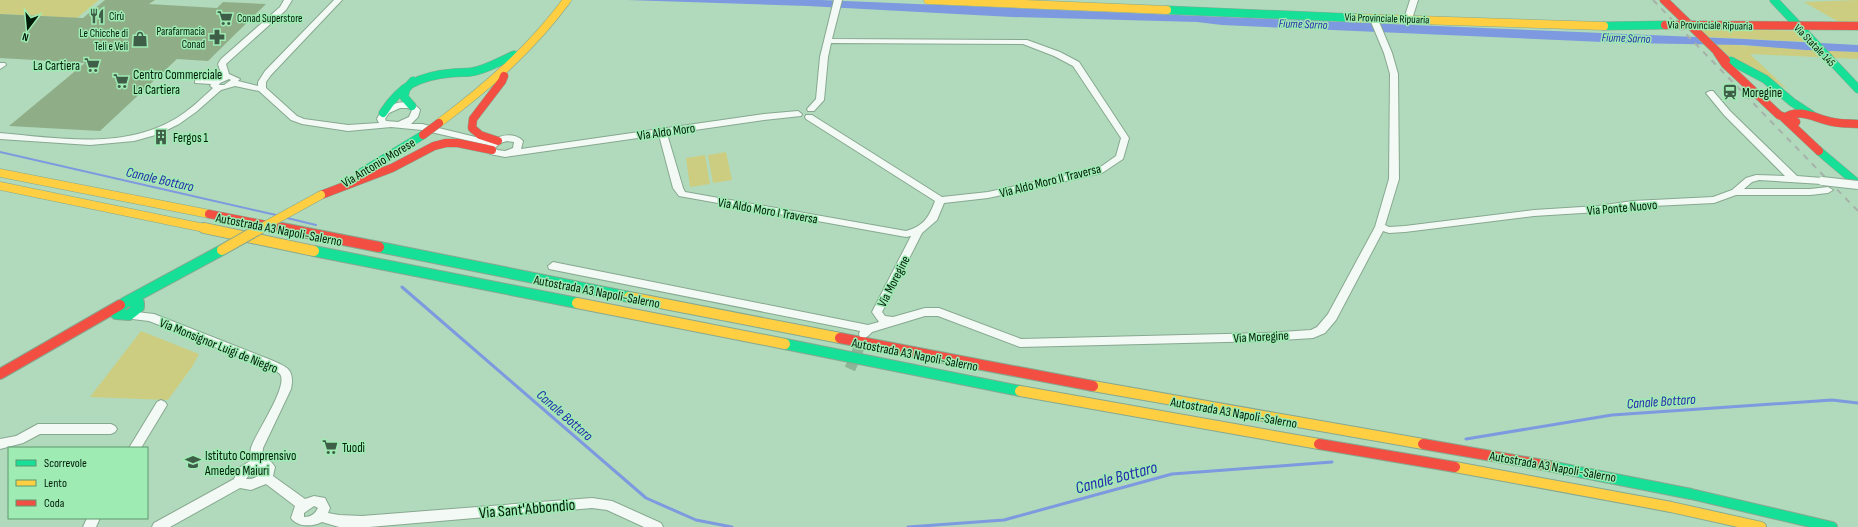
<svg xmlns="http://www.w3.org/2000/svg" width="1858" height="527" viewBox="0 0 1858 527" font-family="'Sofia Sans Condensed',sans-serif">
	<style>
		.green { fill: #cdcd81 }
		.water { fill: #7d99df }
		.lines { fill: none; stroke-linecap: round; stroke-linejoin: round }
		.stream-far1 { stroke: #7d99df; stroke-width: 2 }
		.stream { stroke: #7d99df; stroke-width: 3 }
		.building { fill: #8fae87 }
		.street-tunnel { stroke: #8db497; stroke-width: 11; stroke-dasharray: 11 5.5; stroke-linecap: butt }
		.street-casing { stroke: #87a890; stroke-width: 2 }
		.fast-far1-casing { stroke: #87a890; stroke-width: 9 }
		.fast-casing { stroke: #87a890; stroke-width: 12 }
		.slow-far1-casing { stroke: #87a890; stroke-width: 9 }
		.slow-casing { stroke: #87a890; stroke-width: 12 }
		.jam-far1-casing { stroke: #87a890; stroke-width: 9 }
		.jam-casing { stroke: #87a890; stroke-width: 12 }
		.street { fill: #f3f9f5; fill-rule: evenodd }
		.fast-far1 { stroke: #16e098; stroke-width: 8 }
		.fast { stroke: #16e098; stroke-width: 10 }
		.slow-far1 { stroke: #ffcf43; stroke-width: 8 }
		.slow { stroke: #ffcf43; stroke-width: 10 }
		.jam-far1 { stroke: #f24e42; stroke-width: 8 }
		.jam { stroke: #f24e42; stroke-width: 10 }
		.rail { stroke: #a7b1aa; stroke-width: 2; stroke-dasharray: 6 6; stroke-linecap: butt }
		.street-bridge-casing { stroke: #87a890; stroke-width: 10; stroke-linecap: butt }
		.slow-bridge-far1-casing { stroke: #87a890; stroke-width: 9; stroke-linecap: butt }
		.slow-bridge-casing { stroke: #87a890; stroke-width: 12; stroke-linecap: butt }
		.jam-bridge-casing { stroke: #87a890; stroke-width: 9; stroke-linecap: butt }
		.street-bridge { stroke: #f3f9f5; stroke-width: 8 }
		.slow-bridge-far1 { stroke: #ffcf43; stroke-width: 8 }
		.slow-bridge { stroke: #ffcf43; stroke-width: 10 }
		.jam-bridge { stroke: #f24e42; stroke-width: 8 }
		.labels { text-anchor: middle; stroke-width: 3; stroke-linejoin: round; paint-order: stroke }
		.far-poi-label { font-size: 11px; fill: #001c08; stroke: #9eebb3; text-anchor: start }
		.far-street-label { font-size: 11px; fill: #001c08; stroke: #9eebb3 }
		.far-water-label { font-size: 12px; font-style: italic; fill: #2a29ad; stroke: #9eebb3 }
		.poi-label { font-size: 13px; fill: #001c08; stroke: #9eebb3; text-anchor: start }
		.street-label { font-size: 13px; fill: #001c08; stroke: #9eebb3 }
		.water-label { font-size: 14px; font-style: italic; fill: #2a29ad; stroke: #9eebb3 }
		.near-street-label { font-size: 16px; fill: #001c08; stroke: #9eebb3 }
		.near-water-label { font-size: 17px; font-style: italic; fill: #2a29ad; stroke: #9eebb3 }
	</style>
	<rect width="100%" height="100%" fill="#b0dabb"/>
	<!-- green -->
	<path class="green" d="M 0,0 L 99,0 L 77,18 L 0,14 Z
		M 1858,0 L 1858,25 L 1844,25 L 1804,2 Z
		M 1697,28 L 1795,31 L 1800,32 L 1811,42 L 1707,37 Z
		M 1716,44 L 1858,52 L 1858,59 L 1750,54 L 1788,90 L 1754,68 L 1729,56 Z
		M 726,152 L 732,180 L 713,183 L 708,155 Z
		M 705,155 L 710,184 L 690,187 L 686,158 Z
		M 141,331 L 199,354 L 192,367 L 168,400 L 90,397 Z"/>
	<!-- water -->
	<path class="water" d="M 627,0 L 821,0 L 1744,39 L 1858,45 L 1858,52 L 1805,50 L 1743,45 L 1625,43 L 1222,25 L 1197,22 L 1012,17 L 808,6 Z"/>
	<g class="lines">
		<!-- stream-far1 -->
		<path class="stream-far1" d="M 0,152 L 276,215
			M 287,218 L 316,225"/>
		<!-- stream -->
		<path class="stream" d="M 402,287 L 646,498 L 696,520 L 732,527
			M 1466,439 L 1612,415 L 1832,400 L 1858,403
			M 908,527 L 1004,520 L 1172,474 L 1332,462"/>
	</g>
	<!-- building -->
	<path class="building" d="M 105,0 L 155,0 L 149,4 L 217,8 L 223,2 L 266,4 L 208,61 L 177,59 L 100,131 L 9,126 L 85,63 L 0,58 L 0,14 L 83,18 Z"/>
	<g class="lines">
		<!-- street-tunnel -->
		<path class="street-tunnel" d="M 850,369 L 863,338"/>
		<defs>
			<path id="street" d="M 284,0 L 292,0 L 286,10 L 226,64 L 229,74 L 240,79 L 238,81 L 258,86 L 258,82 L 265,71 L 334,0 L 342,0 L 271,75 L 266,82 L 266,88 L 297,116 L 304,119 L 348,125 L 379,123 L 377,119 C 383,104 409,95 420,110 L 418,117 L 411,124 L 422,124 L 492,141 C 501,134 515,133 523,141 L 521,149 L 764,114 L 798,111 L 802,114 L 801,116 L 764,120 L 667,134 L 683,188 L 685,192 L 906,231 C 924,226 929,217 935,201 L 806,119 L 805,117 L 806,115 L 812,115 L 942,197 L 988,192 L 1099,168 L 1116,156 L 1121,138 L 1073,66 L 1054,56 L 1023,44 L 831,43 L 828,57 L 824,100 L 814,111 L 808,111 L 807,109 L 816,99 L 820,57 L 834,0 L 842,0 L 832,39 L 1027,40 L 1060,52 L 1079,62 L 1129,138 L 1123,159 L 1102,173 L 988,198 L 944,203 L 937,220 L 922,233 L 882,312 L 885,316 L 893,317 L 925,308 L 939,308 L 1021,339 L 1266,333 L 1311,330 L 1317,327 L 1328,314 L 1375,227 L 1389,179 L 1390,74 L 1384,53 L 1369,17 L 1373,15 L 1377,17 L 1392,53 L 1398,74 L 1399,179 L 1385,225 L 1389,227 L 1405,226 L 1534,210 L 1598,206 L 1633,201 L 1713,197 L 1732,190 L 1746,178 L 1756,175 L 1785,176 L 1724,115 L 1706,93 L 1710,91 L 1713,91 L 1730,111 L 1797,176 L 1822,178 L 1827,181 L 1822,184 L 1759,180 L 1752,182 L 1744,189 L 1810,189 L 1828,187 L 1833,190 L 1828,193 L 1810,195 L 1736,195 L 1714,203 L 1633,207 L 1598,212 L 1534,216 L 1405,232 L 1389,233 L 1383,231 L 1336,320 L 1325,333 L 1313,338 L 1266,341 L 1020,347 L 938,316 L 925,316 L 872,332 C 868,336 866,339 860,337 L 859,334 L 860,331 L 549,269 L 548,266 L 553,262 L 868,325 L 879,322 L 872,312 L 911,236 L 906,237 L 679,196 L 673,188 L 659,135 L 505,157 L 490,154 L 487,148 L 488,145 L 422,130 L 391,127 L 348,131 L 302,124 L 291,120 L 259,91 L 235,86 L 221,90 L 196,112 L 179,124 L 159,134 L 134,141 L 90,145 L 0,139 L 0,133 C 58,138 122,150 175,119 C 189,111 201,99 213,88 L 210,86 L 211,84 L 195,83 L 195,79 L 213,79 L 222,76 L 218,64 L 221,59 L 280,7 ZM 229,79 L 231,80 L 224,85 L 219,85 L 220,83 ZM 400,108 L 408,108 L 412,110 L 409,117 L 398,122 L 386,121 L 385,119 L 389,113 ZM 507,141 L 514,142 L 513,148 L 505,151 L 497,150 L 495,148 L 500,143 Z
				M 1410,0 L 1418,0 L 1412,19 L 1408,21 L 1404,19 Z
				M 0,63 L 5,63 L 6,65 L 0,69 Z
				M 128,311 L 154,314 L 271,360 C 287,367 295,369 291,389 L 263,448 L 262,458 C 268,458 272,462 275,467 L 273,476 L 305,499 L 314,496 L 325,498 L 330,508 L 328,513 L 339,515 L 362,516 L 592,498 L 612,501 L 661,523 L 663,527 L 644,527 L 607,510 L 592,508 L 369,527 L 339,527 L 322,522 C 312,527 297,527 291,518 L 295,506 L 266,484 L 251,490 L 240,488 L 170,527 L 152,527 L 154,523 L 234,479 L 239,468 L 250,461 C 250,457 250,452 251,448 C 255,434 289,386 280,374 C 276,370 268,368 263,366 L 149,321 L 124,318 L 123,315 L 124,312 ZM 262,468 L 263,472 C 257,477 255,479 246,479 L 252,471 ZM 314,506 L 318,508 C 315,514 311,517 304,517 L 304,513 Z
				M 161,400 L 165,402 L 167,405 L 141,448 L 129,448 L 157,402 Z
				M 38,424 L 111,424 L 115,426 L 117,429 L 115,432 L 111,434 L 40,434 L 23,443 L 0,449 L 0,439 L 16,436 Z
				M 87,518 L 100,518 L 96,527 L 83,527 Z"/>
			<path id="fast-far1" d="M 1774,0 L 1858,89
				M 1167,10 L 1357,18
				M 1604,26 L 1665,25
				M 1731,61 L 1765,79 L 1792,102 L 1812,115
				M 412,106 L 404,97 L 406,89 L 413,81
				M 383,113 C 401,85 419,76 452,73 C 458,72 464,73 471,72 C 486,70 500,61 514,55
				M 1819,151 L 1858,184
				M 362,172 L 423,135"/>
			<path id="fast" d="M 379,247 L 629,297
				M 314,251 L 577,303
				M 128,301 L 139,303 L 139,307 L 129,315 L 116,314 L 118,308 Z
				M 124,303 L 222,250
				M 785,344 L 1020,391
				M 1549,466 L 1691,494 L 1832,527"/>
			<path id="slow-far1" d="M 928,0 L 1167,10
				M 1357,18 L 1604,26
				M 439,123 C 487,87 531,49 567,0
				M 0,173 L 209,214
				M 0,186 L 209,229"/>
			<path id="slow" d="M 204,228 L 314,251
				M 629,297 L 840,338
				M 577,303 L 785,344
				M 1093,386 L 1423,444
				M 1020,391 L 1319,444
				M 1455,467 L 1671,507 L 1761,527"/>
			<path id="jam-far1" d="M 1664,0 L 1726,60
				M 1694,25 L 1858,26
				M 1717,52 L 1725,64 L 1779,115 L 1796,122
				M 498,141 L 480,135 L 472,128 L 473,119 L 502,81 L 504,76
				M 1819,151 L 1784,118 C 1800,107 1816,119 1833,122 C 1841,124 1850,123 1858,124
				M 321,195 L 392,168 L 434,146 L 446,143 L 458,143 L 492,150
				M 209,214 L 287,229"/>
			<path id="jam" d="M 282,228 L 379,247
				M 840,338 L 1093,386
				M 0,374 L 120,305
				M 1319,444 L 1455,467
				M 1423,444 L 1549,466"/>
		</defs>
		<!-- street casing -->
		<use href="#street" class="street-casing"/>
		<!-- fast-far1 casing -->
		<use href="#fast-far1" class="fast-far1-casing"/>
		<!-- fast casing -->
		<use href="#fast" class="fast-casing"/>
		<!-- slow-far1 casing -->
		<use href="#slow-far1" class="slow-far1-casing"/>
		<!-- slow casing -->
		<use href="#slow" class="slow-casing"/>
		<!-- jam-far1 casing -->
		<use href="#jam-far1" class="jam-far1-casing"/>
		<!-- jam casing -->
		<use href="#jam" class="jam-casing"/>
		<!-- street -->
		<use href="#street" class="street"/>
		<!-- fast-far1 -->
		<use href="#fast-far1" class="fast-far1"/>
		<!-- fast -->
		<use href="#fast" class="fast"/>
		<!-- slow-far1 -->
		<use href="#slow-far1" class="slow-far1"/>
		<!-- slow -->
		<use href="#slow" class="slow"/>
		<!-- jam-far1 -->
		<use href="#jam-far1" class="jam-far1"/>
		<!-- jam -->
		<use href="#jam" class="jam"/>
		<!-- rail -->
		<path class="rail" d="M 1653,0 L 1858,211"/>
		<defs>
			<path id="street-bridge" d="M 1822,181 L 1858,185"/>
			<path id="slow-bridge-far1" d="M 259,229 L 321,195"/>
			<path id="slow-bridge" d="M 222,250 L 261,228"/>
			<path id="jam-bridge" d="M 1665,25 L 1694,25
				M 423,135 L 439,123"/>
		</defs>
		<!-- street-bridge casing -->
		<use href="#street-bridge" class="street-bridge-casing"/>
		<!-- slow-bridge-far1 casing -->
		<use href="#slow-bridge-far1" class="slow-bridge-far1-casing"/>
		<!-- slow-bridge casing -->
		<use href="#slow-bridge" class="slow-bridge-casing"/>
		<!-- jam-bridge casing -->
		<use href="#jam-bridge" class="jam-bridge-casing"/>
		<!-- street-bridge -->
		<use href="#street-bridge" class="street-bridge"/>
		<!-- slow-bridge-far1 -->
		<use href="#slow-bridge-far1" class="slow-bridge-far1"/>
		<!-- slow-bridge -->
		<use href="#slow-bridge" class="slow-bridge"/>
		<!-- jam-bridge -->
		<use href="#jam-bridge" class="jam-bridge"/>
	</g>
	<!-- icons -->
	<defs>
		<symbol id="restaurant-bare" viewBox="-9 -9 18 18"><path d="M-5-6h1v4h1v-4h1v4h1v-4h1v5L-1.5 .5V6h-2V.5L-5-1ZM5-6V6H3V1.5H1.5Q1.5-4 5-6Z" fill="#3e5e47" stroke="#9eebb3" stroke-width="2.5" paint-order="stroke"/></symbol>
		<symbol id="supermarket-bare" viewBox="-9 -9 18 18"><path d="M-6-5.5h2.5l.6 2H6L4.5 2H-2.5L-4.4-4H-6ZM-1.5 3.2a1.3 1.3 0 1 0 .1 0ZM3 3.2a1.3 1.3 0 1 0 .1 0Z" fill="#3e5e47" stroke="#9eebb3" stroke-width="2.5" paint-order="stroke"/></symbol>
		<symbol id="pharmacy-bare" viewBox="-9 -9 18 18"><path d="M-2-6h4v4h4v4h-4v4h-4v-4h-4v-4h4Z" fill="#3e5e47" stroke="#9eebb3" stroke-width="2.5" paint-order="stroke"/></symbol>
		<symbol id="shop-bare" viewBox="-9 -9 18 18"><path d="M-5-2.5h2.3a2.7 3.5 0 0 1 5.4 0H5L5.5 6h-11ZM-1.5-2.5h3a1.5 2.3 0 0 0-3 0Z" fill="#3e5e47" stroke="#9eebb3" stroke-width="2.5" paint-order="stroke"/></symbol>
		<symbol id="station-bare" viewBox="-9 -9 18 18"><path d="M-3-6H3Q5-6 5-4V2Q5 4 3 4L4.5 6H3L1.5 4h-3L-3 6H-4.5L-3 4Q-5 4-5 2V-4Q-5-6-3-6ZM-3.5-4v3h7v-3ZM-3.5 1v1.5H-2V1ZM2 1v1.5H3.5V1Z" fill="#3e5e47" stroke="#9eebb3" stroke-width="2.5" paint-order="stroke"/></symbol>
		<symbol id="building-bare" viewBox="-9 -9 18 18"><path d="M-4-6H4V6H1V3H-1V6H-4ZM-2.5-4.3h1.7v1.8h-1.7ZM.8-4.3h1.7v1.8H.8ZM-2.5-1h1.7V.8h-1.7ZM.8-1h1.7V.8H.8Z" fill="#3e5e47" stroke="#9eebb3" stroke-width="2.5" paint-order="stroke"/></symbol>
		<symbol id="school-bare" viewBox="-9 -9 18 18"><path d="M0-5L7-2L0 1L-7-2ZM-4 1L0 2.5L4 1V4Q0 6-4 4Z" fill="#3e5e47" stroke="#9eebb3" stroke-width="2.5" paint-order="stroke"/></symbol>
	</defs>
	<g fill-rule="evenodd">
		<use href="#restaurant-bare" x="86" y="5" width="22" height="22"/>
		<use href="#supermarket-bare" x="214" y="7" width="22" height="22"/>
		<use href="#pharmacy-bare" x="206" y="26" width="22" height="22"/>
		<use href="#shop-bare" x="129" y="28" width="22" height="22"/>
		<use href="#supermarket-bare" x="81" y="54" width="22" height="22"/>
		<use href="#supermarket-bare" x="110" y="70" width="22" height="22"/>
		<use href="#station-bare" x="1719" y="81" width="22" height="22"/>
		<use href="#building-bare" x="150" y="126" width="22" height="22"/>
		<use href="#supermarket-bare" x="319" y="436" width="22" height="22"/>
		<use href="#school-bare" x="182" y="451" width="22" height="22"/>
	</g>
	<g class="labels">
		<!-- far-poi labels -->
		<g class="far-poi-label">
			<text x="109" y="20">Cirù</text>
			<text x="237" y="22">Conad Superstore</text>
			<text x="205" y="35" text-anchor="end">Parafarmacia<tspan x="205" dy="13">Conad</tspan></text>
			<text x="128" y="37" text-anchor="end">Le Chicche di<tspan x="128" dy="13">Teli e Veli</tspan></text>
		</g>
		<!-- far-street labels -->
		<g class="far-street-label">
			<text transform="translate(1387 18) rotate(2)" y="4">Via Provinciale Ripuaria</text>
			<text transform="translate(1710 25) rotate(1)" y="4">Via Provinciale Ripuaria</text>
			<text transform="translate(1815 45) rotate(46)" y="4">Via Statale 145</text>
		</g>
		<!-- far-water labels -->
		<g class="far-water-label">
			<text transform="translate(1303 24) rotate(2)" y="4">Fiume Sarno</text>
			<text transform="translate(1626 38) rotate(2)" y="4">Fiume Sarno</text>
		</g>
		<!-- poi labels -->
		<g class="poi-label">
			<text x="80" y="70" text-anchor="end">La Cartiera</text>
			<text x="133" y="79">Centro Commerciale<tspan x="133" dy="15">La Cartiera</tspan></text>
			<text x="1742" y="97">Moregine</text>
			<text x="173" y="142">Fergos 1</text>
			<text x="342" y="452">Tuodì</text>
			<text x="205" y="460">Istituto Comprensivo<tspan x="205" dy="15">Amedeo Maiuri</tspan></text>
		</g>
		<!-- street labels -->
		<g class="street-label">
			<text transform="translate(666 131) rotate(-8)" y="5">Via Aldo Moro</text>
			<text transform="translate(378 162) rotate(-31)" y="5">Via Antonio Morese</text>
			<text transform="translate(1050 180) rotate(-14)" y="5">Via Aldo Moro II Traversa</text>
			<text transform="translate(1622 207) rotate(-5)" y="5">Via Ponte Nuovo</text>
			<text transform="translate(768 210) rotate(10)" y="5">Via Aldo Moro I Traversa</text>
			<text transform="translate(279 229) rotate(11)" y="5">Autostrada A3 Napoli-Salerno</text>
			<text transform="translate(893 281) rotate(-63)" y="5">Via Moregine</text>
			<text transform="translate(597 291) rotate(11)" y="5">Autostrada A3 Napoli-Salerno</text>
			<text transform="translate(1261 336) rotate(-3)" y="5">Via Moregine</text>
			<text transform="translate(219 345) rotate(22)" y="5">Via Monsignor Luigi de Niegro</text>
			<text transform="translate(915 354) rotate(11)" y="5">Autostrada A3 Napoli-Salerno</text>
			<text transform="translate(1234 412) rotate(10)" y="5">Autostrada A3 Napoli-Salerno</text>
			<text transform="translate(1553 466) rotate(10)" y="5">Autostrada A3 Napoli-Salerno</text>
		</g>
		<!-- water labels -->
		<g class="water-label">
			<text transform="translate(160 179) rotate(13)" y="5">Canale Bottaro</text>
			<text transform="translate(1661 401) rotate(-4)" y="5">Canale Bottaro</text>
			<text transform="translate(565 415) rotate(41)" y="5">Canale Bottaro</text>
		</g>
		<!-- near-street labels -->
		<g class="near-street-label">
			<text transform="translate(527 508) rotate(-5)" y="6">Via Sant'Abbondio</text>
		</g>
		<!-- near-water labels -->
		<g class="near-water-label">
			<text transform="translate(1116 477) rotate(-15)" y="6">Canale Bottaro</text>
		</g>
	</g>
	<!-- legend -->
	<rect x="8" y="447" width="140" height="72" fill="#9eebb3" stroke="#5f986f"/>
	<rect x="16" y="460" width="20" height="6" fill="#16e098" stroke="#5f986f"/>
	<text x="44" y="467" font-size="12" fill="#001c08">Scorrevole</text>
	<rect x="16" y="480" width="20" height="6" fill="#ffcf43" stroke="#5f986f"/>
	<text x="44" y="487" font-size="12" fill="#001c08">Lento</text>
	<rect x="16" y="500" width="20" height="6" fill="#f24e42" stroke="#5f986f"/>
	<text x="44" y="507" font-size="12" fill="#001c08">Coda</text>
	<!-- north arrow -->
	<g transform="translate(28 28) rotate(196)" stroke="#9eebb3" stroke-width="3" paint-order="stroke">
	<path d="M0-3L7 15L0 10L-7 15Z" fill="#001c08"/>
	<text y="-6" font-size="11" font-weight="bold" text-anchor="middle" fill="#001c08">N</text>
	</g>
</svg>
